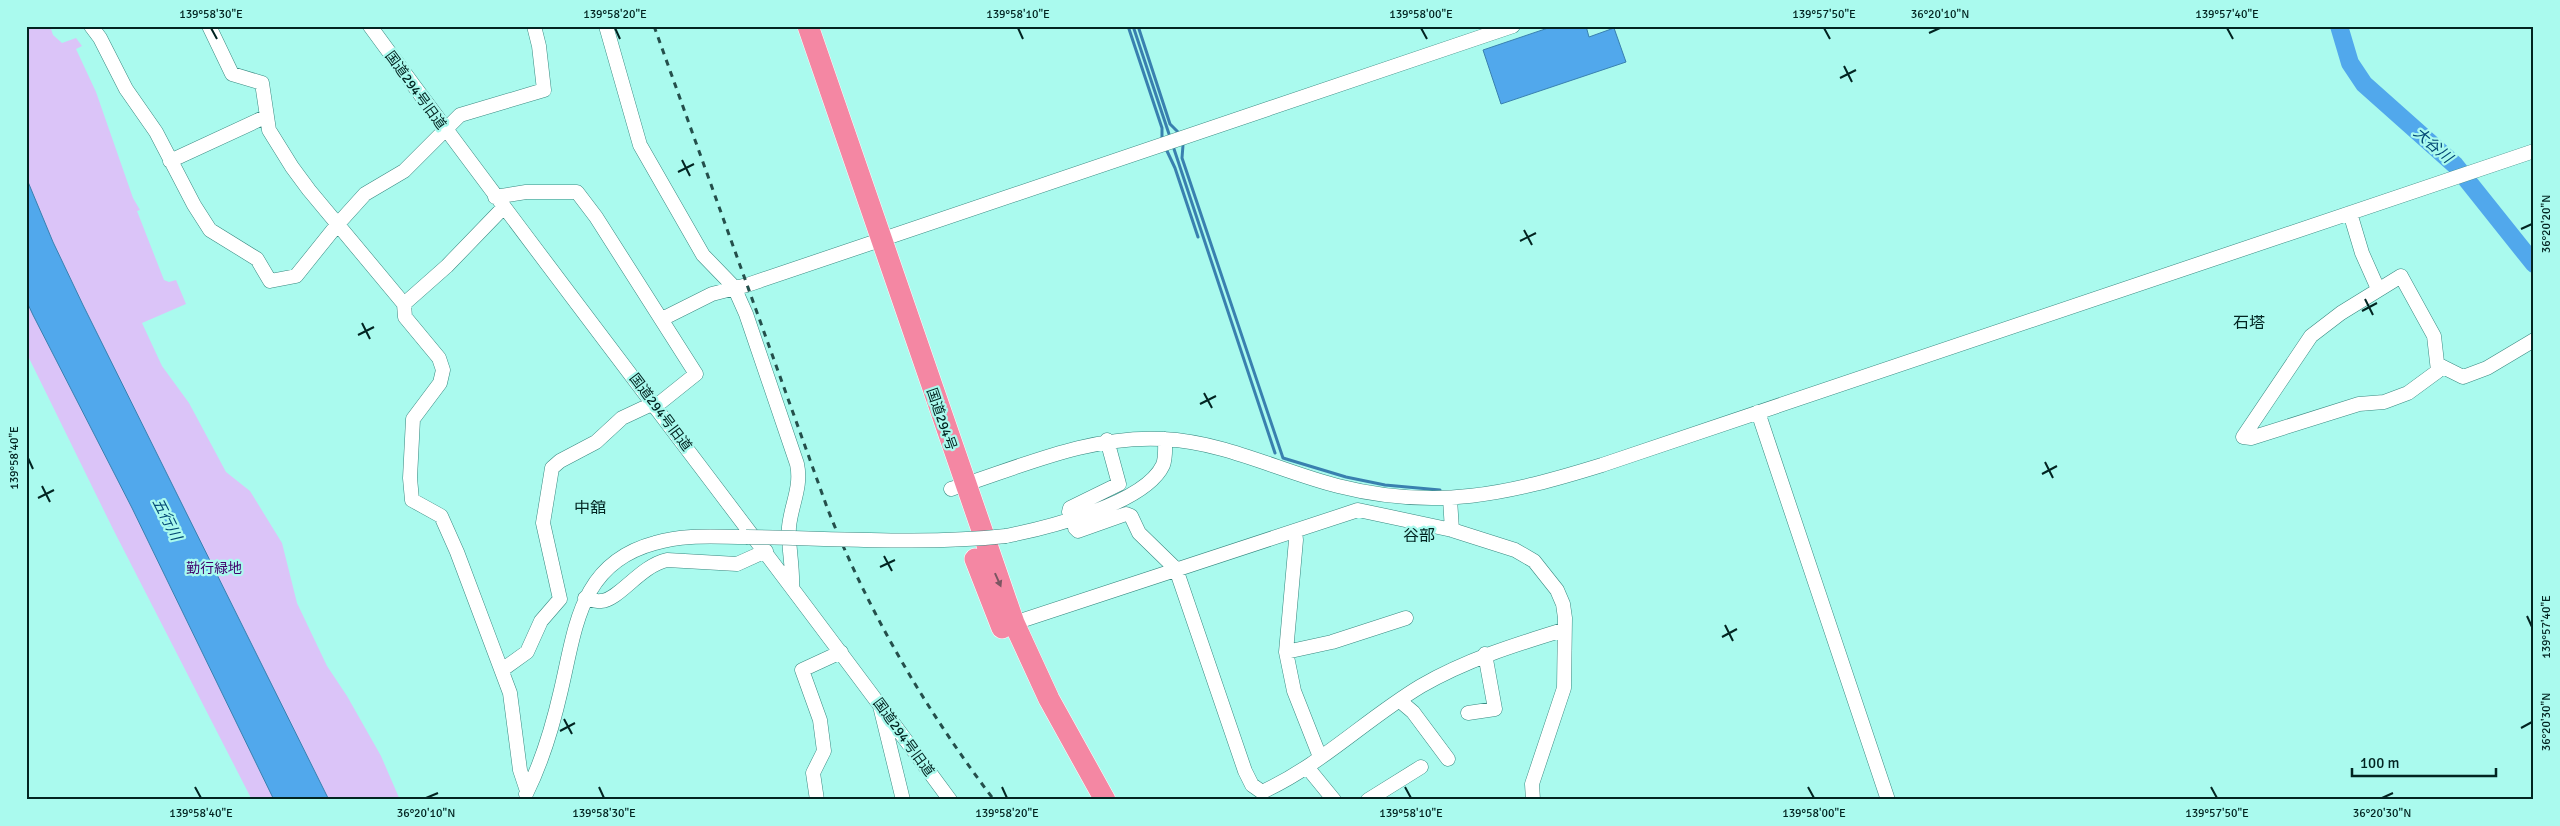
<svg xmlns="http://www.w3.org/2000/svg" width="2560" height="826" viewBox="0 0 2560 826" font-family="Signika,'Noto Sans JP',sans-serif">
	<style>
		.green { fill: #dbc4f8 }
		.water { fill: #51a8ec; stroke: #3980af }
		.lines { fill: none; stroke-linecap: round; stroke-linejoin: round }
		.stream { stroke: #3980af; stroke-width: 3 }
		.river { stroke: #51a8ec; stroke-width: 18 }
		.minor-casing { stroke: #388980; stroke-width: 15 }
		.highway-casing { stroke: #fff; stroke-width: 22 }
		.minor { stroke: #fff; stroke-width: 14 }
		.highway { stroke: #f487a3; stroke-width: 21 }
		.rail { stroke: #244f4b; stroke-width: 3; stroke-dasharray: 6 6; stroke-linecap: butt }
		.minor-bridge-casing { stroke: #388980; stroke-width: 15; stroke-linecap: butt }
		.minor-bridge { stroke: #fff; stroke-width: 14 }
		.oneway { fill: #7b5662 }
		.ticks { fill: none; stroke: #022421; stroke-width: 2 }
		.labels { text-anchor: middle; stroke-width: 4.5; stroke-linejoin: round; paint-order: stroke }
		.street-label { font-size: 14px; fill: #022421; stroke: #aafaee }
		.park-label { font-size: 14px; fill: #41006c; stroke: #aafaee }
		.water-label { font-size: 15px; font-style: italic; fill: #034874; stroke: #aafaee }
		.quarter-label { font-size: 16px; fill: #022421; stroke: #aafaee }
		.neatline { fill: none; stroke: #022421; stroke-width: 2 }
		.ticks-label { font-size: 12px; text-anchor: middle; fill: #022421 }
	</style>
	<rect width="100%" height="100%" fill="#aafaee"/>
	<!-- green -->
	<path class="green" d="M 26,26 L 50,26 L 53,35 L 62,43 L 76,38 L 82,46 L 76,49 L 96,92 L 133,198 L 140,210 L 137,211 L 164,280 L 169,282 L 176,280 L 186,304 L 142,323 L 162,366 L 189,403 L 226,472 L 250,491 L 282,543 L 297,603 L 327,666 L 347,696 L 381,756 L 400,800 L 252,800 L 113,529 L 26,352 Z"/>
	<!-- water -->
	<path class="water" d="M 1554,26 L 1586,26 L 1589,37 L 1614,28 L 1626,62 L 1501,104 L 1483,50 Z
		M 26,177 L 53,242 L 83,305 L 329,800 L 274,800 L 132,508 L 33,315 L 26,300 Z"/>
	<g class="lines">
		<!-- stream -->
		<path class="stream" d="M 1128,26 L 1162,128 L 1162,138
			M 1133,26 L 1170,137
			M 1138,26 L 1170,124 L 1179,133
			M 1183,145 L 1182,158 L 1283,458 L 1346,477 L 1385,485 L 1440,490
			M 1173,146 L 1275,453
			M 1167,151 L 1175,168 L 1198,237"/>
		<!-- river -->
		<path class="river" d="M 2339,26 L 2350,63 L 2364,84 L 2455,165 L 2534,264"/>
		<defs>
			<path id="minor" d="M 91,26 L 100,38 L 126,89 L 156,132 L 194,205 L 210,230 L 257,259 L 270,281 L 296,276 L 337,225 L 365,194 L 404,171 L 460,115 L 544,90 L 539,46 L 534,26
				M 209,26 L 232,74 L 262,83 L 269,130 L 292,167 L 309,190 L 404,304 L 405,317 L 439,358 L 443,370 L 440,383 L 413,419 L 410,478 L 412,500 L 441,516 L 457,552 L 510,693 L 520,770 L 527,791
				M 370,26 C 560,286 759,540 950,800
				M 606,26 L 640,145 L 703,255 L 734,287 L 746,314 L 797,464 C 802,487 791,505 789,527 C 788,546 793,566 792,586
				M 170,161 L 265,117
				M 495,197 L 526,192 L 577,192 L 596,217 L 696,374 L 656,406
				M 2350,213 L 2362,253 L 2378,289
				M 2401,276 L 2434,336 L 2438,371 L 2408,393 L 2384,402 L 2359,404 L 2251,438 L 2243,437 L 2311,336 L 2341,313 Z
				M 404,304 L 447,266 L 503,208
				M 662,319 L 712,294 L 747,285 L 1513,26
				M 2439,365 L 2463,377 L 2487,368 L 2534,340
				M 1758,412 L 1888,800
				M 951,489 C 1021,467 1088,435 1163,439 C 1225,442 1279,471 1338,486 C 1436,511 1508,494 1602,465 L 2534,151
				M 1450,499 L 1452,530
				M 1069,512 L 1070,508 L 1119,484 L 1107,440
				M 1075,528 L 1078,531 L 1126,514 L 1131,516 L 1139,533 L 1176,569 L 1245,771 L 1252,785 L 1262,792 C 1321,765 1366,719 1421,686 C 1466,660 1514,645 1563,630
				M 1295,531 L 1296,540 L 1286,652 L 1294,691 L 1320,757
				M 1006,536 C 1046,528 1145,504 1163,465 C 1166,457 1165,447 1165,439
				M 585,598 C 590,599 595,602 601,601 C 619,600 640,566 667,560 L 737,564 L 766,551
				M 1014,623 L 1358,510 L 1452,530 L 1515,550 L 1534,561 L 1557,590 L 1563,604 L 1565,618 L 1564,688 L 1532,784 L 1533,800
				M 1286,652 L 1332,642 L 1406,618
				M 502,670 L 527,652 L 541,621 L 560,599 L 543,523 L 552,468 L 560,461 L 596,442 L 622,418 L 654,403
				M 1400,701 L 1413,712 L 1448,759
				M 881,710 L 903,800
				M 1468,713 L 1495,709 L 1485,654
				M 1307,767 L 1334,800
				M 526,794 C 542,762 553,725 561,690 C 576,626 580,563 655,543 C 685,534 716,537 746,537
				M 817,800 L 813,773 L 824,751 L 820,720 L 802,670 L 841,652
				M 1368,800 L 1421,767"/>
			<path id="highway" d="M 808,26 L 1014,623 L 1049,699 L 1105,800
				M 975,559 L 1002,628"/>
		</defs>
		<!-- minor casing -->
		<use href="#minor" class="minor-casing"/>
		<!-- highway casing -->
		<use href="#highway" class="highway-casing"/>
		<!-- minor -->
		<use href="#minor" class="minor"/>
		<!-- highway -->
		<use href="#highway" class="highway"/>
		<!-- rail -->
		<path class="rail" d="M 654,26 L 828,510 C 870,615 926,710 994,800"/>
		<defs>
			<path id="minor-bridge" d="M 746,537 C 832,538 921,545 1006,536"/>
		</defs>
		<!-- minor-bridge casing -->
		<use href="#minor-bridge" class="minor-bridge-casing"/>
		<!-- minor-bridge -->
		<use href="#minor-bridge" class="minor-bridge"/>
	</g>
	<!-- one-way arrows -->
	<defs><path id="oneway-solid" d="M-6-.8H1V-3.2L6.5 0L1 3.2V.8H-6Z" transform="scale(1.25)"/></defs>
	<use class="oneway" href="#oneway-solid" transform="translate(998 580) rotate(66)"/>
	<!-- ticks -->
	<path class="ticks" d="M 211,28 L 217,39M 615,28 L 620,39M 1018,28 L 1023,39M 1421,28 L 1427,39M 1824,28 L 1830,39M 2227,28 L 2233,39M 1929,33 L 1940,28M 1844,66 L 1852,82M 1840,78 L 1856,70M 682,160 L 690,176M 678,172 L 694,164M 2521,229 L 2532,224M 1524,230 L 1532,245M 1520,241 L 1536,233M 2365,299 L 2373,315M 2362,311 L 2377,303M 362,323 L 370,339M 358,335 L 374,327M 1204,393 L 1212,408M 1200,404 L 1216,396M 28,458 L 33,469M 2045,462 L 2053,478M 2042,474 L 2057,466M 42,486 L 50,502M 38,498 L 54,490M 884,556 L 892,571M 880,567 L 895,560M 2527,616 L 2532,627M 1725,625 L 1733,641M 1722,637 L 1737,629M 564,719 L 572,734M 2521,728 L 2532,722M 560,731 L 575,723M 195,787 L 201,798M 599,787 L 604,798M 1002,787 L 1007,798M 1405,787 L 1411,798M 1808,787 L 1814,798M 2211,787 L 2217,798M 426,798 L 438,793M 2382,798 L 2393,793"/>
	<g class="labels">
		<!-- street labels -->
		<g class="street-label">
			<text transform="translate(416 90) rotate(54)" y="5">国道294号旧道</text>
			<text transform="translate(661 412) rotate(53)" y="5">国道294号旧道</text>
			<text transform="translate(942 419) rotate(71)" y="5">国道294号</text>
			<text transform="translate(904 737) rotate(54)" y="5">国道294号旧道</text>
		</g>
		<!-- park labels -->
		<g class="park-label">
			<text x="214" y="573">勤行緑地</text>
		</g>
		<!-- water labels -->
		<g class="water-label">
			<text transform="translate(2433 145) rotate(41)" y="5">大谷川</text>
			<text transform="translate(167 519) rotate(63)" y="5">五行川</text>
		</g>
		<!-- quarter labels -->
		<g class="quarter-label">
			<text x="2249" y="328">石塔</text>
			<text x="590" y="513">中舘</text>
			<text x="1419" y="541">谷部</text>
		</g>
	</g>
	<!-- border -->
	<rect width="2560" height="826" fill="none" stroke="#aafaee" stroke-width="55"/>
	<!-- scale -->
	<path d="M2352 768v8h144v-8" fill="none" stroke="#022421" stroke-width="2.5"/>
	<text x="2360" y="768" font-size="15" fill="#022421" stroke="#aafaee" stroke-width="4" paint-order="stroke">100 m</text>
	<rect x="28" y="28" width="2504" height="770" class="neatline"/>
	<g class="ticks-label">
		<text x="211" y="18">139°58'30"E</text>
		<text x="615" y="18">139°58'20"E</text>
		<text x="1018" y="18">139°58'10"E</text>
		<text x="1421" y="18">139°58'00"E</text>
		<text x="1824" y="18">139°57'50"E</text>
		<text x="1940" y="18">36°20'10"N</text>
		<text x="2227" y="18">139°57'40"E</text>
		<text transform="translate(2546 224) rotate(-90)" y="4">36°20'20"N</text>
		<text transform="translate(14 458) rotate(-90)" y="4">139°58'40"E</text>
		<text transform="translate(2546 627) rotate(-90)" y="4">139°57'40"E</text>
		<text transform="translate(2546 722) rotate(-90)" y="4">36°20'30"N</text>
		<text x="201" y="817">139°58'40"E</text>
		<text x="426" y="817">36°20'10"N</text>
		<text x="604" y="817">139°58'30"E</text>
		<text x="1007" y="817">139°58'20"E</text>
		<text x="1411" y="817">139°58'10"E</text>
		<text x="1814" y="817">139°58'00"E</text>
		<text x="2217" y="817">139°57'50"E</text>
		<text x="2382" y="817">36°20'30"N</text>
	</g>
</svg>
